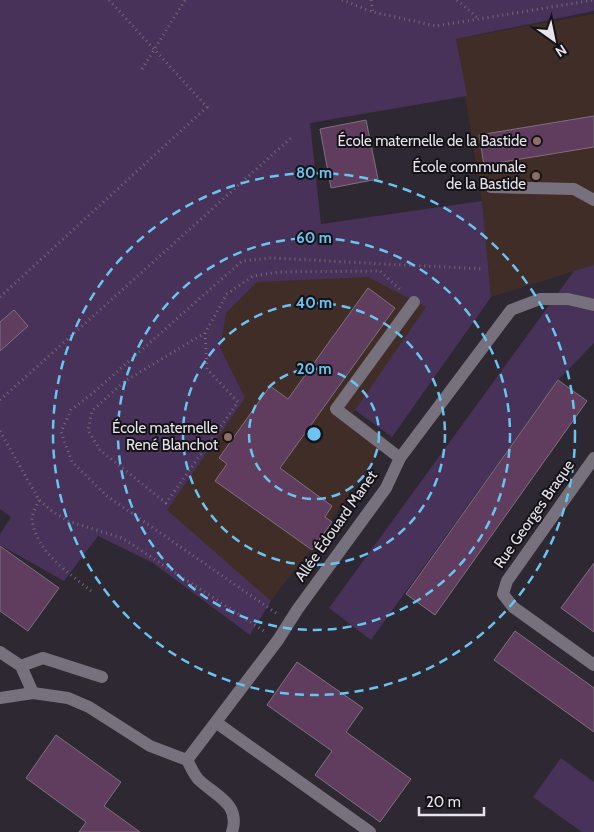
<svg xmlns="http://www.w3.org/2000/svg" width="594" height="832" viewBox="0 0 594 832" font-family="Cabin,sans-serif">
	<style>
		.education { fill: #402d28 }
		.green { fill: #483259 }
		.building { fill: #603c5e; stroke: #7d727c }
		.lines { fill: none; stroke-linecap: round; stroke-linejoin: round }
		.path { stroke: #716c75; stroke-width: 3; stroke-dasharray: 1 4; stroke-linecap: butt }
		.service { stroke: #77707d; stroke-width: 12 }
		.minor { stroke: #77707d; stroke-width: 12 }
		.ring { fill: none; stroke: #69c4f1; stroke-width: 2.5; stroke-dasharray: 9 6 }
		.education-dot { fill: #8d6e63; stroke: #141217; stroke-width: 2 }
		.labels { text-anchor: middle; stroke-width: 4; stroke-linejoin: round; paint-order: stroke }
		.poi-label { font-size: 15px; fill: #e6e3ea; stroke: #141217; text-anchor: end }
		.street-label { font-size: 15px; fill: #e6e3ea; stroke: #141217 }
		.centre { fill: #69c4f1; stroke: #141217; stroke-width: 2.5 }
		.ring-label { font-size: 15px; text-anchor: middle; font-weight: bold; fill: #69c4f1; stroke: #141217; stroke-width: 4; stroke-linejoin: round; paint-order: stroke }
	</style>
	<rect width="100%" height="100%" fill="#2e2833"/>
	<!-- education -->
	<path class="education" d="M 594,14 L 594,265 L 491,297 L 482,201 L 456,39 Z
		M 243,267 L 450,275 L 353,413 L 388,440 L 304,558 L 269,603 L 98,477 Z"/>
	<!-- green -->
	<path class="green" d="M 0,0 L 594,0 L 594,11 L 456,39 L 467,96 L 310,123 L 321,224 L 482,201 L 491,297 L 392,437 L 355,410 L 426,307 L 368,277 L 257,282 L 226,313 L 220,348 L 245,398 L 167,510 L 271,601 L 250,635 L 153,563 L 98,536 L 64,581 L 0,545 L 0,534 L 11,517 L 0,509 Z
		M 594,265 L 594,343 L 558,380 L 371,640 L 329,608 L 574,271 Z
		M 561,758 L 594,782 L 594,832 L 582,832 L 533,797 Z"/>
	<!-- building -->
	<path class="building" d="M 594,116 L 594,147 L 484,165 L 479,135 Z
		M 366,120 L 378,179 L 331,188 L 320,129 Z
		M 368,288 L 395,308 L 280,468 L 332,506 L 325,517 L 332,522 L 312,550 L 215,481 L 227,464 L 219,458 L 270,386 L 288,399 Z
		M 14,310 L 28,326 L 0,351 L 0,322 Z
		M 558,380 L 587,401 L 435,615 L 406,594 Z
		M 0,546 L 59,588 L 28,631 L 0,611 Z
		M 594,563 L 594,632 L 561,608 Z
		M 515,631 L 594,688 L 594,732 L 494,660 Z
		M 297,662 L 363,708 L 346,732 L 411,779 L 380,822 L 315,775 L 332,751 L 267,705 Z
		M 56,735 L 121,782 L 104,806 L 140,832 L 79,832 L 86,822 L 26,778 Z"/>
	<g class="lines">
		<!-- path -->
		<path class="path" d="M 342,0 L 373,12 L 436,26 L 594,0
			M 371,0 L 373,12
			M 457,0 L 479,19
			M 142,69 L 185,0
			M 0,297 L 207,107 L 109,0
			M 205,333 L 207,369 L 238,402 L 166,503 L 100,450 L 88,430 L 92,411 L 125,381 L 205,333 L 227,294 L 253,276 L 279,272 L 380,271 L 402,291
			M 0,400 L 292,137
			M 0,431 L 39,500 L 52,511 L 68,521 L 122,538 L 264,631
			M 39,500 C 37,506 32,513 32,519 C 36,552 68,572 91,591
			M 276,613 L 107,496 L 72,462 L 61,432 L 71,410 L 93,393 L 242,261 L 270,258 L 482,269"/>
		<!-- service -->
		<path class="service" d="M 491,187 L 574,189 L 594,200
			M 400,458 L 336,409 L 414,302
			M 0,652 L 21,666 L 33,693
			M 21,666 L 43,658 L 102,677
			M 217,723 L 370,832"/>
		<!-- minor -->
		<path class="minor" d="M 594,458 L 507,581 L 503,594 L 513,607 L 594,665
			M 0,698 L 33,693 L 68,698 L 89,707 L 150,746 L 187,760 L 278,640 L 297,610 L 386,488 L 400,458 L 511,310 L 540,299 L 568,299 L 594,305
			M 187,760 C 191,767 194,775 199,780 C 216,796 241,804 232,832"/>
	</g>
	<!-- distance rings -->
	<g class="ring">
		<circle cx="314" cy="434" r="65"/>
		<circle cx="314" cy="434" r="131"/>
		<circle cx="314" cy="434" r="196"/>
		<circle cx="314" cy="434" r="261"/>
	</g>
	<!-- markers -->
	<g class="education-dot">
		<circle cx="537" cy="141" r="5"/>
		<circle cx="536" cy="176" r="5"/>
		<circle cx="228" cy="437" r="5"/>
	</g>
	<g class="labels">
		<!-- poi labels -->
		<g class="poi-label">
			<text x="527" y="146">École maternelle de la Bastide</text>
			<text x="526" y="172">École communale<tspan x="526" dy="17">de la Bastide</tspan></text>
			<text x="218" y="433">École maternelle<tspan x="218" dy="17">René Blanchot</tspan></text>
		</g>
		<!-- street labels -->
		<g class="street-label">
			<text transform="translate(534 514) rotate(-55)" y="5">Rue Georges Braque</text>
			<text transform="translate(336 526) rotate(-55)" y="5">Allée Édouard Manet</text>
		</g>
	</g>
	<circle cx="314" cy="434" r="8" class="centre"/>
	<g class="ring-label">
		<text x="314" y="178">80 m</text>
		<text x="314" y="243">60 m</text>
		<text x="314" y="308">40 m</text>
		<text x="314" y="374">20 m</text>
	</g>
	<!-- north arrow -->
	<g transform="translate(554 40) rotate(147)" stroke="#141217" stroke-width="4" paint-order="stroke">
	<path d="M0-4L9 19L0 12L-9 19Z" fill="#e6e3ea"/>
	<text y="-8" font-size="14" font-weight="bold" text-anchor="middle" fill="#e6e3ea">N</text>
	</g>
	<!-- scale -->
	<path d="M419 807v8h65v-8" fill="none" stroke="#e6e3ea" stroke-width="2.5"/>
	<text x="426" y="807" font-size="15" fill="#e6e3ea" stroke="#141217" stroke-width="4" paint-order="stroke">20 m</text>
</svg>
